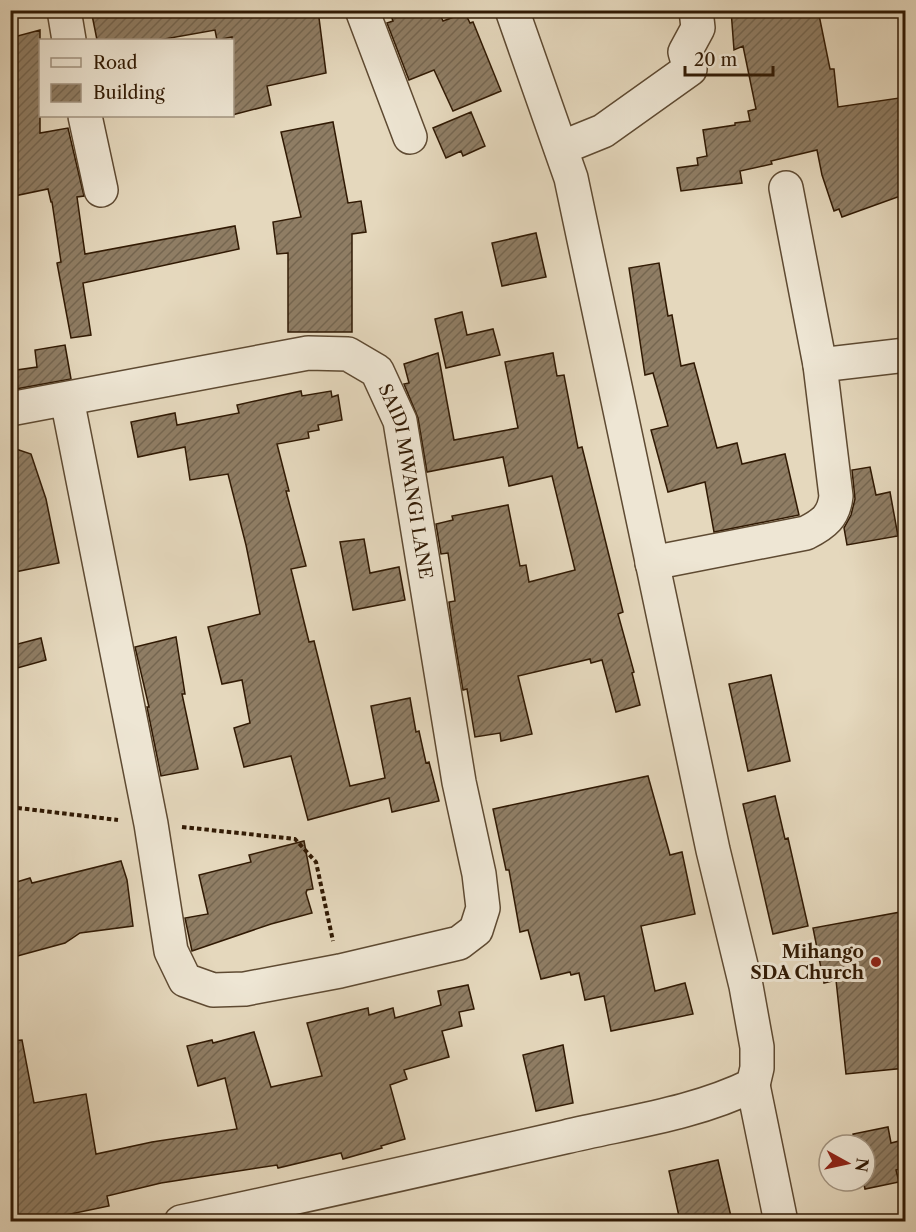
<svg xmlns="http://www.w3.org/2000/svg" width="916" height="1232" viewBox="0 0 916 1232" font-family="'Libre Caslon Text',serif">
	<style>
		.building { fill: url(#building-hatch); stroke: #311a04; stroke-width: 1.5 }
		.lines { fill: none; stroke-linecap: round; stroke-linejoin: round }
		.minor-casing { stroke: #5e4a32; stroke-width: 36 }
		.path { stroke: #311a04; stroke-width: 4; stroke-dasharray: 4.5 3; stroke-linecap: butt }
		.minor { stroke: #eee6d4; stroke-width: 33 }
		.poi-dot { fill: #8f2418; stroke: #eee6d4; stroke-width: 2 }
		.labels { text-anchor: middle; stroke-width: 6; stroke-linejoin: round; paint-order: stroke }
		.street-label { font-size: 18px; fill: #311a04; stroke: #eee6d4 }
		.poi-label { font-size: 18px; font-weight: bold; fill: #311a04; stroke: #eee6d4; text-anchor: end }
	</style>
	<defs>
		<pattern id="building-hatch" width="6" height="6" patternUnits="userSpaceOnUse" patternTransform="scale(1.5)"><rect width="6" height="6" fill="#8f7d64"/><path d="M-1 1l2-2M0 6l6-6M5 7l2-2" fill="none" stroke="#756650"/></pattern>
	</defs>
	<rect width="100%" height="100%" fill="#e5d8bd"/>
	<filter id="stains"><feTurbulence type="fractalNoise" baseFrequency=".00333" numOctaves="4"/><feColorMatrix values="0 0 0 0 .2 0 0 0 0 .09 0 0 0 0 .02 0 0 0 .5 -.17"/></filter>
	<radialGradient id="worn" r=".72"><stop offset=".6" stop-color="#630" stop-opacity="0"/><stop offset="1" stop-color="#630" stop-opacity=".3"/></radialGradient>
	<!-- building -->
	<path class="building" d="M 91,10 L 318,10 L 326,73 L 267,86 L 271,105 L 232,115 L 232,37 L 217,40 L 215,30 L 159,40 L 97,40 Z
		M 389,10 L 438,10 L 443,21 L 465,13 L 470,23 L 473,22 L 501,91 L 453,111 L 434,70 L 409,80 L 387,23 L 393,21 Z
		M 731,10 L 818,10 L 830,69 L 834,69 L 838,107 L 906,97 L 906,194 L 842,217 L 839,209 L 834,211 L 822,175 L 817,150 L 771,161 L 772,164 L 740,171 L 742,183 L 681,191 L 677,168 L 698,165 L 697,158 L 707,156 L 703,130 L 735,125 L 735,123 L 750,121 L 748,111 L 756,109 L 743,46 L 734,50 Z
		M 40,30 L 40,133 L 68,128 L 84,196 L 77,197 L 85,254 L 235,226 L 239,249 L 83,283 L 91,335 L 71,338 L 57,263 L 61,262 L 52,202 L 51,202 L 48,189 L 14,196 L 10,179 L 10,38 Z
		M 471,112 L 485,146 L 463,156 L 461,151 L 446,158 L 433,128 Z
		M 333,122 L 348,203 L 361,201 L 366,232 L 352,234 L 352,332 L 288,332 L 288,253 L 277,254 L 273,222 L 301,217 L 281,132 Z
		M 536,233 L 546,277 L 502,286 L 492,243 Z
		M 659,263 L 668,316 L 672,315 L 681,366 L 694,363 L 717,448 L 737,443 L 742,464 L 785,454 L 799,515 L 714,532 L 705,482 L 668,492 L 651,430 L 668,426 L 653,373 L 645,375 L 629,268 Z
		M 462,312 L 467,335 L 493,329 L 500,355 L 446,368 L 435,319 Z
		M 65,345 L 71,379 L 10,390 L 10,371 L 37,367 L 35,350 Z
		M 438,353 L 454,440 L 518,428 L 505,362 L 553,353 L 557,376 L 564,375 L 578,448 L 582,447 L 598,511 L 623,612 L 618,614 L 634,672 L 632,673 L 640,705 L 616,712 L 602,660 L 591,663 L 590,659 L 518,676 L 532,734 L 501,741 L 500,733 L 475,737 L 467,689 L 463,690 L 452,624 L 449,602 L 455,601 L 448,553 L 441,554 L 436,524 L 453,520 L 452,516 L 508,505 L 520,566 L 526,565 L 529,582 L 575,570 L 552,476 L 509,486 L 503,457 L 427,472 L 418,418 L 404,384 L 409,383 L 404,364 Z
		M 301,391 L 302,396 L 331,391 L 332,397 L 338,395 L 342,420 L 318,425 L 319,430 L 308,432 L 309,438 L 277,444 L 289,491 L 286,491 L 306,566 L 291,569 L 309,642 L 314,641 L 350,786 L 385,778 L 371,706 L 410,698 L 416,732 L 419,731 L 426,763 L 429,762 L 439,801 L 392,812 L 389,798 L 308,820 L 291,756 L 244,767 L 234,728 L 250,723 L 242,680 L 222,684 L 208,627 L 260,614 L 246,545 L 228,474 L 190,480 L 185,447 L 138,457 L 131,422 L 175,413 L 177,425 L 239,413 L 237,405 Z
		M 10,447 L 31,454 L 46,499 L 59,563 L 10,573 Z
		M 870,467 L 876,495 L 890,492 L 898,536 L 847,545 L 844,528 L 851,515 L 855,499 L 852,470 Z
		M 364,539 L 370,573 L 399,567 L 405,600 L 353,610 L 340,542 Z
		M 176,637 L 185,694 L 182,694 L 198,769 L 161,776 L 147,707 L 149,707 L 135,647 Z
		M 41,638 L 46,660 L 10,670 L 10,646 Z
		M 771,675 L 790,761 L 748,771 L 729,684 Z
		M 648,776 L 670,855 L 682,852 L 695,914 L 641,926 L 655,991 L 685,983 L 693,1014 L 611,1031 L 604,996 L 585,1000 L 579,973 L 571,975 L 570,972 L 541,979 L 528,930 L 520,932 L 509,870 L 506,870 L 493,809 Z
		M 775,796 L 785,839 L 788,838 L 808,926 L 773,934 L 743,804 Z
		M 304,841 L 313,889 L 307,890 L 306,893 L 312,913 L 271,924 L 192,951 L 185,918 L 208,914 L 199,875 L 251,862 L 249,855 Z
		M 121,861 L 127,880 L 133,926 L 80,933 L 65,943 L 10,958 L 10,884 L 30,878 L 32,883 Z
		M 906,911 L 906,1068 L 846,1074 L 836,980 L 824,983 L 813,928 Z
		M 468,985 L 474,1009 L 459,1012 L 462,1026 L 442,1031 L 449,1057 L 404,1070 L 407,1079 L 390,1085 L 405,1139 L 381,1146 L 382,1148 L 343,1159 L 341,1153 L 278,1168 L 277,1165 L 161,1183 L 107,1196 L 109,1206 L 37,1221 L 10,1221 L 10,1041 L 22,1040 L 34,1103 L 86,1094 L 96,1154 L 152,1142 L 237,1129 L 225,1078 L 198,1086 L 187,1046 L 212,1040 L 213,1043 L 254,1032 L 271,1087 L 322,1076 L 307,1023 L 368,1008 L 369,1015 L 393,1008 L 395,1018 L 441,1005 L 438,991 Z
		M 563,1045 L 573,1103 L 536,1111 L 523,1055 Z
		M 888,1127 L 891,1143 L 903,1140 L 906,1167 L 896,1170 L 899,1182 L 865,1189 L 863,1181 L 865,1181 L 865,1145 L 855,1145 L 853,1134 Z
		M 718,1160 L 732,1221 L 680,1221 L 669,1171 Z"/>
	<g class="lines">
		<defs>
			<g id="minor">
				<path d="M 64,10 L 69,40"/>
				<path d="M 362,10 L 410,137"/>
				<path d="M 85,116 L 101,190"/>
				<path d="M 561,148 L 603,131 L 690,69 L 685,52 L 698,28 L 696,10"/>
				<path d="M 820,365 L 906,355"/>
				<path id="s1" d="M 10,409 L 308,353 L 348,354 L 377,371 L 400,421 L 459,782 L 479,874 L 483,908 L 476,930 L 459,943 L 340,971 L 245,989 L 213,990 L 185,980 L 171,951 L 151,824 L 67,399"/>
				<path d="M 652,563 L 806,533 C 824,524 834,516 836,496 L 820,365 L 786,188"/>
				<path d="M 753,1085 L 781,1222"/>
				<path d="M 181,1222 C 309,1195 437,1166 565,1137 C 628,1122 694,1114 753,1085 L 757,1068 L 757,1047 L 746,986 L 713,850 L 571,178 L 512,10"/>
			</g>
		</defs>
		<!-- minor casing -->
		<use href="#minor" class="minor-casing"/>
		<!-- path -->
		<path class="path" d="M 10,807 L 118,820
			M 182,827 L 295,839 L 316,862 L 333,941"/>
		<!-- minor -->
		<use href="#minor" class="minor"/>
	</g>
	<!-- markers -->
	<circle class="poi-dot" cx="876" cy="962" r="6"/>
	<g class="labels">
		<!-- street labels -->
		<g class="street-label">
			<text dy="6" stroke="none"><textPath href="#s1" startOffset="492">SAIDI MWANGI LANE</textPath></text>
		</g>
		<!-- poi labels -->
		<g class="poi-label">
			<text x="864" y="958">Mihango<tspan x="864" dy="21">SDA Church</tspan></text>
		</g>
	</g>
	<!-- margin -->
	<rect width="916" height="1232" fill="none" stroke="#e5d8bd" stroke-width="36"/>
	<rect x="12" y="12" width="892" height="1208" fill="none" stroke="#311a04" stroke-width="3"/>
	<rect x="18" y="18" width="880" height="1196" fill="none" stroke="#311a04" stroke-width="1.5"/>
	<!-- legend -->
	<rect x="39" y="39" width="195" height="78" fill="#eee6d4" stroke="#a29481" stroke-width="1.5"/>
	<rect x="51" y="58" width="30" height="9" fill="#eee6d4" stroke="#a29481" stroke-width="1.5"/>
	<text x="93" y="69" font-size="18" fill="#311a04">Road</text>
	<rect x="51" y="84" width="30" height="18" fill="url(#building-hatch)" stroke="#a29481" stroke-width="1.5"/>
	<text x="93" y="99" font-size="18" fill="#311a04">Building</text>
	<!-- north arrow -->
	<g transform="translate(847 1163) rotate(98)"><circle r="28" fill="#eee6d4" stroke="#a29481" stroke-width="1.5"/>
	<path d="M0-4.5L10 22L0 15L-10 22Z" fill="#8f2418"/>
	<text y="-9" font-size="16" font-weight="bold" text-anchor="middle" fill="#311a04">N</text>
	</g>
	<!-- scale -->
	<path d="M685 66v9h88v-9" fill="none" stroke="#311a04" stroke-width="3"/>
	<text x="694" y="66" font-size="18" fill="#311a04" stroke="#eee6d4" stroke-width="4.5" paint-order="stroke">20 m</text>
	<rect width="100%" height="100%" filter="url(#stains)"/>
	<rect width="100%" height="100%" fill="url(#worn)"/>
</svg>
